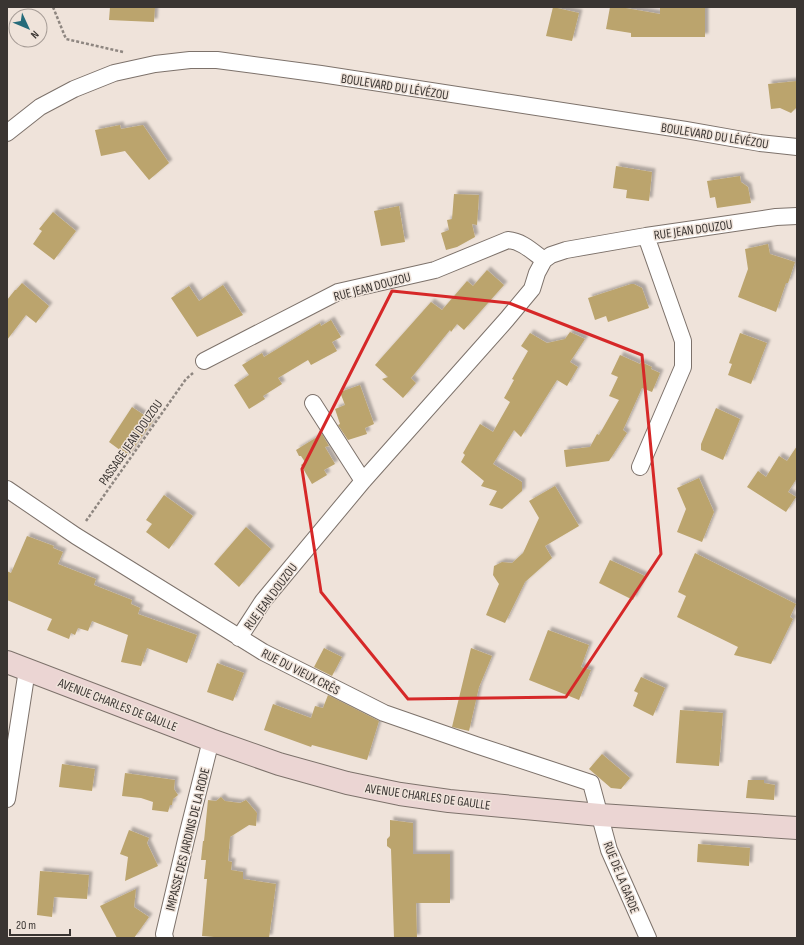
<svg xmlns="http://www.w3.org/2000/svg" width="804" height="945" viewBox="0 0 804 945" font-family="'Sofia Sans Condensed',sans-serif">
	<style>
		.building { fill: #bba46d; filter: url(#shadow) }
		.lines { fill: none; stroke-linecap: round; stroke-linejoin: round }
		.minor-casing { stroke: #7d726b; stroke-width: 18 }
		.secondary-casing { stroke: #7d726b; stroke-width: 24 }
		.path { stroke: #8e8680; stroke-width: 2.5; stroke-dasharray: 3 2; stroke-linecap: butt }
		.minor { stroke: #fff; stroke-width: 16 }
		.secondary { stroke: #ebd5d3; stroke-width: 22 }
		.marked { fill: none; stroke: #d62828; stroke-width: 3; stroke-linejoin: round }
		.labels { text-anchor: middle; stroke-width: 3; stroke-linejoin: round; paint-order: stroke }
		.street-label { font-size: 13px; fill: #3a3532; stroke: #efe3da }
	</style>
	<defs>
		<filter id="shadow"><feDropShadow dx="3.5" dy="-3.5" stdDeviation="1" flood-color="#0004"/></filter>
	</defs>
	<rect width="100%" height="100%" fill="#efe3da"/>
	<!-- building -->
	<path class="building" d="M 110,7 L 155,7 L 154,22 L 109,20 Z
		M 553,7 L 579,13 L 572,41 L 546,36 Z
		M 610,7 L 620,7 L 660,14 L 660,7 L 705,7 L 705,37 L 631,37 L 631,33 L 606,29 Z
		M 797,81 L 797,107 L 791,113 L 780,108 L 771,109 L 768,84 Z
		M 120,125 L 121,129 L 143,125 L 169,163 L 149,180 L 125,151 L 101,156 L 95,130 Z
		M 616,166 L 652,172 L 649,201 L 626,198 L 627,190 L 613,188 Z
		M 740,176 L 741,182 L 748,187 L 751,203 L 717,208 L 715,197 L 710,198 L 707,181 Z
		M 454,194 L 479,195 L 477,225 L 472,224 L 475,237 L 457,247 L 446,250 L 441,233 L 449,230 L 447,220 L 452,219 Z
		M 399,206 L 405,242 L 381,246 L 374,211 Z
		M 53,212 L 76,231 L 54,260 L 33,244 L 42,231 L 39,229 Z
		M 768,244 L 770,254 L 795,262 L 788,283 L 786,283 L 776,312 L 738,297 L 748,269 L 745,249 Z
		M 487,270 L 504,285 L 464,330 L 457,324 L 451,332 L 450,330 L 411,378 L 416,383 L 403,398 L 382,379 L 388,377 L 375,365 L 431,302 L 442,310 L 467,281 L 473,286 Z
		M 22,283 L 49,306 L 36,323 L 26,315 L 7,340 L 7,300 L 15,290 L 16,290 Z
		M 631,284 L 634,284 L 642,288 L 649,308 L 608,322 L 606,316 L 595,320 L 588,298 Z
		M 223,285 L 243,315 L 197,337 L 171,298 L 189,286 L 199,301 Z
		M 331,320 L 341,337 L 332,342 L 337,351 L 311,365 L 308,360 L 278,378 L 282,384 L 263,396 L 265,399 L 249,409 L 234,385 L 249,375 L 242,365 L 262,353 L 264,357 L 320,323 L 321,326 Z
		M 570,332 L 585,339 L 570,362 L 578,367 L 567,386 L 557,380 L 521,437 L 514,430 L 493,464 L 522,482 L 522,491 L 502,509 L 489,505 L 497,491 L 481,486 L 484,481 L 461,462 L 465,455 L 463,453 L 480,424 L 493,432 L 510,402 L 504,398 L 514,380 L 512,379 L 528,351 L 521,346 L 530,333 L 547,343 L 565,339 Z
		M 740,333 L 767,343 L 751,384 L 728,375 L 732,364 L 729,363 Z
		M 620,355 L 640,364 L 641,362 L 652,367 L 651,369 L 660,373 L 652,392 L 642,388 L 623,430 L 627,433 L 609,461 L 566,467 L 564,450 L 590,447 L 597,434 L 599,435 L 619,400 L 609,396 L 618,377 L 611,374 Z
		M 360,385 L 374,424 L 365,428 L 367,434 L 348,440 L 338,425 L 340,424 L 335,409 L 345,405 L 340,392 Z
		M 132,407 L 153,421 L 128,456 L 109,442 Z
		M 716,408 L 740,419 L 723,460 L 701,450 L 701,444 Z
		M 322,434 L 329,446 L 325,447 L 335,464 L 324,470 L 327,475 L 312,484 L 301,465 L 305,462 L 301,456 L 299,456 L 296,450 Z
		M 797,446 L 797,478 L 788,492 L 796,497 L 786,512 L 747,487 L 758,471 L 766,477 L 779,456 L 787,461 Z
		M 699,478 L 714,512 L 702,542 L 677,532 L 686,509 L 677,488 Z
		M 555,486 L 579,526 L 545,546 L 552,558 L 525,582 L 505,623 L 486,615 L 499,584 L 493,575 L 494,566 L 502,562 L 512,563 L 523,553 L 539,518 L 529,501 Z
		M 164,495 L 193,516 L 169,549 L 146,532 L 152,524 L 146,520 Z
		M 246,527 L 271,549 L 239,587 L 214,564 Z
		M 27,536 L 54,546 L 53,548 L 63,552 L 58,564 L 96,579 L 94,585 L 132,600 L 131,604 L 140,608 L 138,614 L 197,635 L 187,663 L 147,648 L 141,666 L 121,662 L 128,635 L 92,621 L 88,631 L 78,628 L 75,635 L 71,633 L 69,639 L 47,630 L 52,619 L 7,600 L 7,571 L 11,573 Z
		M 695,553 L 796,604 L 790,617 L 793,619 L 771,664 L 734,655 L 738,647 L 677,617 L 686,596 L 678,592 Z
		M 610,560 L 645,576 L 633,600 L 599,583 Z
		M 548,630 L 589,645 L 581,667 L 591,670 L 579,700 L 529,680 Z
		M 324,648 L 342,657 L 332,676 L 314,667 Z
		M 471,648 L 492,656 L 479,687 L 469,731 L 452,727 Z
		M 217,663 L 244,673 L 233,701 L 207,692 Z
		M 641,677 L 665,688 L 653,716 L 633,706 L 638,693 L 634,691 Z
		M 328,695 L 379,721 L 367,760 L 312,745 L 311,747 L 264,730 L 273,704 L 311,718 L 315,706 L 323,708 Z
		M 680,710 L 723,713 L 719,766 L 676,763 Z
		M 602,754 L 630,778 L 621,789 L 611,788 L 589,769 Z
		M 62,764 L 95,769 L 92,791 L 59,787 Z
		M 125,773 L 175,780 L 174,789 L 178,795 L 173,799 L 172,805 L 170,805 L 168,812 L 152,810 L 153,802 L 141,798 L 122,796 Z
		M 748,780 L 764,780 L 764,783 L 775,785 L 774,800 L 746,798 Z
		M 221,797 L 225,801 L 240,803 L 246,800 L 257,813 L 256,826 L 249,825 L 230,837 L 228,861 L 232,862 L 231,870 L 243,872 L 243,879 L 276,884 L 269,938 L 226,938 L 202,936 L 207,879 L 204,879 L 206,860 L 201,860 L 203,841 L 204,841 L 208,800 L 216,801 Z
		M 390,820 L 413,823 L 413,854 L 450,854 L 450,903 L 416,903 L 417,938 L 394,938 L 391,849 L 387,846 L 387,839 L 390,836 Z
		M 129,830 L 149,838 L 147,843 L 158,866 L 125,881 L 128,857 L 120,854 Z
		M 698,844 L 750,848 L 749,866 L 697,862 Z
		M 40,871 L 89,875 L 87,899 L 54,897 L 52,917 L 37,915 Z
		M 136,889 L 134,907 L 149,917 L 134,938 L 117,938 L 100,906 Z"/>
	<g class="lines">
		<defs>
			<path id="minor" d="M 7,133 L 40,107 L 74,89 L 114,73 L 155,64 L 190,60 L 217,60 L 321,74 L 686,130 L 760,143 L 797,147
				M 204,361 L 338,292 L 435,270 L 508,240 C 522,241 533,252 544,260
				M 313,403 L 363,481
				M 640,467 L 683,367 L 683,341 L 646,236
				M 7,489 L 76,536 L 263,652 L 384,713 L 476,745 L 591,783 L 609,850 L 648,938
				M 239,638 L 263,601 L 363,481 L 507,319 L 532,289 L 537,273 L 544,260 L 551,255 L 566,250 L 646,236 L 776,217 L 797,216
				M 7,799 L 27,670
				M 165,938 L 164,934 L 186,840 L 211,740"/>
			<path id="secondary" d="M 7,662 L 211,740 L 279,764 L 347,783 L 400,794 L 449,801 L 600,815 L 797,828"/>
		</defs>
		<!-- minor casing -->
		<use href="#minor" class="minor-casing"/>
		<!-- secondary casing -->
		<use href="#secondary" class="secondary-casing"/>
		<!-- path -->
		<path class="path" d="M 53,7 L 66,39 L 123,52
			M 86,521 L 186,379 L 193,373"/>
		<!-- minor -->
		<use href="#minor" class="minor"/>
		<!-- secondary -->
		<use href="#secondary" class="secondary"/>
	</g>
	<!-- marked area -->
	<path class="marked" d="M 392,291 L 509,303 L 642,355 L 661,554 L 566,697 L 408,699 L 321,592 L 302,469 Z"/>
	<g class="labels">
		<!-- street labels -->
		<g class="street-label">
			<text transform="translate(395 86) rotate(9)" y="5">BOULEVARD DU LÉVÉZOU</text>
			<text transform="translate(715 135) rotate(9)" y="5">BOULEVARD DU LÉVÉZOU</text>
			<text transform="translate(693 229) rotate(-8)" y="5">RUE JEAN DOUZOU</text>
			<text transform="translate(372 286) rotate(-15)" y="5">RUE JEAN DOUZOU</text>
			<text transform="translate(130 442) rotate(-55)" y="5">PASSAGE JEAN DOUZOU</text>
			<text transform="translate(270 596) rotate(-53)" y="5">RUE JEAN DOUZOU</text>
			<text transform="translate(301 671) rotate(27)" y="5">RUE DU VIEUX CRÈS</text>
			<text transform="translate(118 704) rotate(21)" y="5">AVENUE CHARLES DE GAULLE</text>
			<text transform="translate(428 796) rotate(8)" y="5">AVENUE CHARLES DE GAULLE</text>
			<text transform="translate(187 839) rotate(-76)" y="5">IMPASSE DES JARDINS DE LA RODE</text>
			<text transform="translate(622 877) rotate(68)" y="5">RUE DE LA GARDE</text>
		</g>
	</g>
	<!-- border -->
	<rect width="804" height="945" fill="none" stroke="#3a3532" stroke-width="16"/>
	<!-- north arrow -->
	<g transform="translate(28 28) rotate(134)"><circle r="19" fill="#efe3da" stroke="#a79d97"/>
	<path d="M0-3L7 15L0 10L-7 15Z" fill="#256b7a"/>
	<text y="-6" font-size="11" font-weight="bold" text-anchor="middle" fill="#3a3532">N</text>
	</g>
	<!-- scale -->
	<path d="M10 929v6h60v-6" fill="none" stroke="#3a3532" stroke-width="2"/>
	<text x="16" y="929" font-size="12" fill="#3a3532" stroke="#efe3da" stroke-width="3" paint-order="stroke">20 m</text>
</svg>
